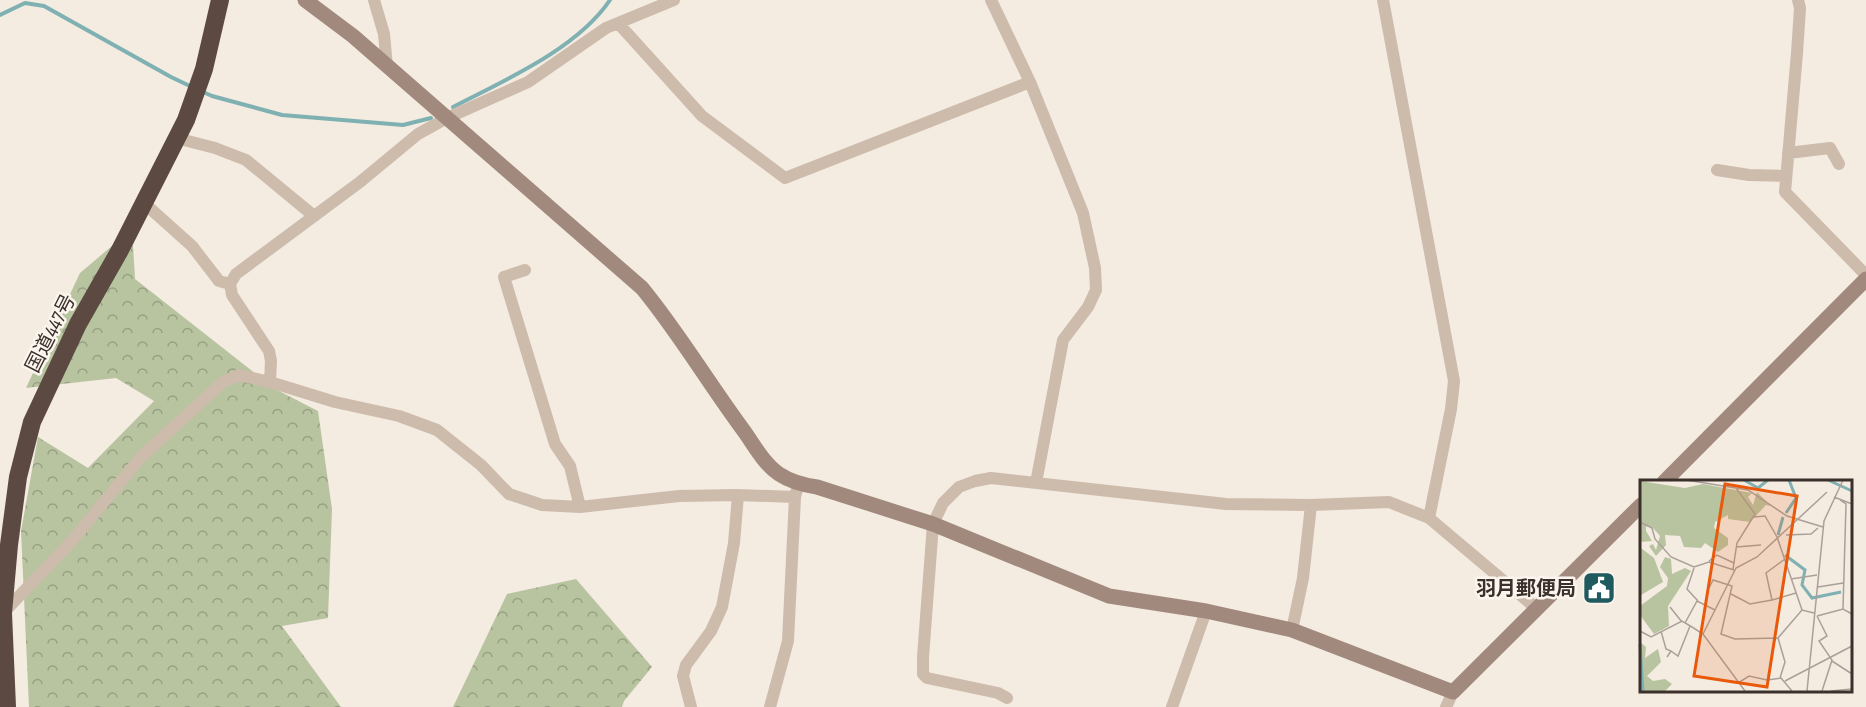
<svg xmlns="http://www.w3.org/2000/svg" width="1866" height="707" viewBox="0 0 1866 707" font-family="'Sofia Sans Condensed','Noto Sans JP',sans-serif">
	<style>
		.forest { fill: url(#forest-crowns) }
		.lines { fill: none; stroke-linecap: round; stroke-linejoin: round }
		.stream { stroke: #7fb0b2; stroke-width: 4 }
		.street { stroke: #cdbbac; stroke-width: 12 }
		.secondary { stroke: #a18a7d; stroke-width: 15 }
		.highway { stroke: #5c4a42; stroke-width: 18 }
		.labels { text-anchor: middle; stroke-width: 5; stroke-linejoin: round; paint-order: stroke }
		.street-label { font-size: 20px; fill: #3b302b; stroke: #fbf5ee }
		.poi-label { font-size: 20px; font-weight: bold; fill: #3b302b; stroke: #fbf5ee; text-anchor: end }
		.inset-river { fill: none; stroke: #7fb0b2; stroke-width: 3 }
		.inset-road { fill: none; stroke: #aaa098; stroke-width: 1.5 }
		.view { fill: #e8590c; fill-opacity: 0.15; stroke: #e8590c; stroke-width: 3 }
		.inset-edge { fill: none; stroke: #3b302b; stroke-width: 3 }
	</style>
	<defs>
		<pattern id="forest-crowns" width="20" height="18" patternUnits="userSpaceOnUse" patternTransform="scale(1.5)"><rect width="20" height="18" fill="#b8c4a0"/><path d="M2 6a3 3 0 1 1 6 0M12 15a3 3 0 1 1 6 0" fill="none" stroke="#97a083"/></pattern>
	</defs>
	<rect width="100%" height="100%" fill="#f4ebe1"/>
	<!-- forest -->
	<path class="forest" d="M 132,229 L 135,279 L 275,389 L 318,411 L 332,509 L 328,618 L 282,626 L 341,707 L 29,707 L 21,531 L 38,437 L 88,468 L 154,401 L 116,378 L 26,388 L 80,273 Z
		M 576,579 L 652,667 L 624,701 L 622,707 L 453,707 L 507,594 Z"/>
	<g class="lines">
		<!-- stream -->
		<path class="stream" d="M 0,15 L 25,3 L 44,6 L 171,77 L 192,87
			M 201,91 L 212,96 L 282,115 L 403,125 L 431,118
			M 453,107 C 505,80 577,49 610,0"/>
		<!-- street -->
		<path class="street" d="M 374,0 L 384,34 L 387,67
			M 1798,0 L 1800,8 L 1797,53 L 1785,192 L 1866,275
			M 618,23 L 702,116 L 785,178 L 1030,82 L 991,0
			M 1030,82 L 1083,213 L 1095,268 L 1096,290 L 1088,307 L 1063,340 L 1036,483
			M 176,138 L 215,148 L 246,160 L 314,216
			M 1788,153 L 1830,148 L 1839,164
			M 1717,170 L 1749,175 L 1785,176
			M 144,203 L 192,246 L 219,281 L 230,284
			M 525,270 L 504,277 L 555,444 L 570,466 L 580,507
			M 270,382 L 271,361 L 269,351 L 232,295 L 230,284 L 236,274 L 360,182 L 418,134 L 447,118 L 528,82 L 606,28 L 674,0
			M 1429,518 L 1537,609
			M 3,613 L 71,542 L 142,456 L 223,382 L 239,375 L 270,382 L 335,402 L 399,416 L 437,430 L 481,465 L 509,494 L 542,505 L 580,507 L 679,496 L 738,495 L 795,497
			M 1292,630 L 1303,578 L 1311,505
			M 1007,698 L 998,693 L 927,678 L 923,674 L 923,657 L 933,524 L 943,503 L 959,487 L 975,481 L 991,478 L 1226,504 L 1311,505 L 1389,502 L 1429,518 L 1451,409 L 1454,381 L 1383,0
			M 691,707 L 683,676 L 686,665 L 711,631 L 722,607 L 734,543 L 738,495
			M 770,707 L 788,641 L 795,497 L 797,489
			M 1172,707 L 1206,611
			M 1446,707 L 1453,692"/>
		<!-- secondary -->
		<path class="secondary" d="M 305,0 L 353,36 L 642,288 C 679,333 709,384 744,431 C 754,445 764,464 779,474 C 791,482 803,485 817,487 L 933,524 L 1109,596 L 1206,611 L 1292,630 L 1453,692 L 1641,505
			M 1664,482 L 1866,279"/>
		<!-- highway -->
		<path class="highway" d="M 7,707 L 3,613 L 9,545 L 18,477 L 32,422 L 78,324 L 120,250 L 186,120 L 204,69 L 220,0"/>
	</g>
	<!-- icons -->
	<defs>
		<symbol id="civic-square" viewBox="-11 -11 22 22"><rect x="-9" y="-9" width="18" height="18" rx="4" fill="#1f5a5e" stroke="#fbf5ee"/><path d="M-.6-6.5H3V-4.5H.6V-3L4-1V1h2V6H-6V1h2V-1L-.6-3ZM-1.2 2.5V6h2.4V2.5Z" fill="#fff"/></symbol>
	</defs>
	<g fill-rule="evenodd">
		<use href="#civic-square" x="1580" y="569" width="38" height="38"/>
	</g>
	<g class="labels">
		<!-- street labels -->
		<g class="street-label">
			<text transform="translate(50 333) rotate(-63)" y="7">国道447号</text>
		</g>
		<!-- poi labels -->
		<g class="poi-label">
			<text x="1576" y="595">羽月郵便局</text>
		</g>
	</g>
	<!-- overview -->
	<g transform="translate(1640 480)">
		<rect width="212" height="212" fill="#f4ebe1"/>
		<path d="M 0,1 L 45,8 L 63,4 L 112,13 L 108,17 L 113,25 L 117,12 L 131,26 L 126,25 L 110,42 L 88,39 L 88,35 L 75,42 L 74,48 L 88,58 L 88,65 L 78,72 L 65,63 L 61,68 L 44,67 L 40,56 L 25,55 L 26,65 L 16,76 L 9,66 L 13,64 L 16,70 L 20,56 L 13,48 L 6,46 L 6,51 L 12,61 L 0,62 ZM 1,68 L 14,78 L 23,102 L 1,115 ZM 25,77 L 31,79 L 32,94 L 45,88 L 51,91 L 28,126 L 29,146 L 14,154 L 0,135 L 0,126 L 27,106 L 28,98 L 20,87 ZM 0,162 L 6,167 L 5,178 L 18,169 L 21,182 L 7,196 L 13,201 L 25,199 L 32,204 L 25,211 L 0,211 Z" fill="#b8c4a0"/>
		<path class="inset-river" d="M 104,0 L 118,8 L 128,0M 188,0 L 212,11M 146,33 L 156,18 L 149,0M 138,55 L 143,37M 145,75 L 165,90 L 162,105 L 172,118 L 201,112M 0,164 L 3,211"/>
		<path class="inset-road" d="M 46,0 L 108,10 L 147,36 L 183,47M 194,17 L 212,24M 200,20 L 206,24 L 203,129M 114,37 L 125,36 L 137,57 L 162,130M 0,42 L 12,48 L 15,59 L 31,77 L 54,87 L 69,82 L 94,90M 146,55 L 171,54 L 178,48M 96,67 L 121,65M 145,79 L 126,93 L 132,120 L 156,113M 69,81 L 77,75 L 94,83M 54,88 L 47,109 L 58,121M 93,89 L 97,63 L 115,34 L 96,8M 151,99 L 177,95M 178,107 L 203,103M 69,108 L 73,100 L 92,106 L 81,154 L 95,159 L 138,158 L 162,130 L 174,133M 91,114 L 110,124 L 132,120M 30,127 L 42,142M 177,136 L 187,156 L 179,161 L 192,180 L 182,211M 177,136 L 203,129 L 212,134M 45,143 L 57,121 L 75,130M 0,151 L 11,157 L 42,141 L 52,147 L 63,154 L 105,211M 21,151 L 26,169 L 31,171 L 27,177M 63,154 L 96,88 L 117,77 L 187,12M 138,158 L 145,182 L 140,198M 31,171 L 38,176 L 50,146M 192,181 L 212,194M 145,201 L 212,166M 98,203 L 109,196 L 127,200 L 141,198 L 152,211M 167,211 L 184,41 L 203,0M 191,211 L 212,209"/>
		<path class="view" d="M 85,4 L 157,16 L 127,207 L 54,196 Z"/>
		<rect width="212" height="212" class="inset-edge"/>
	</g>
</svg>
